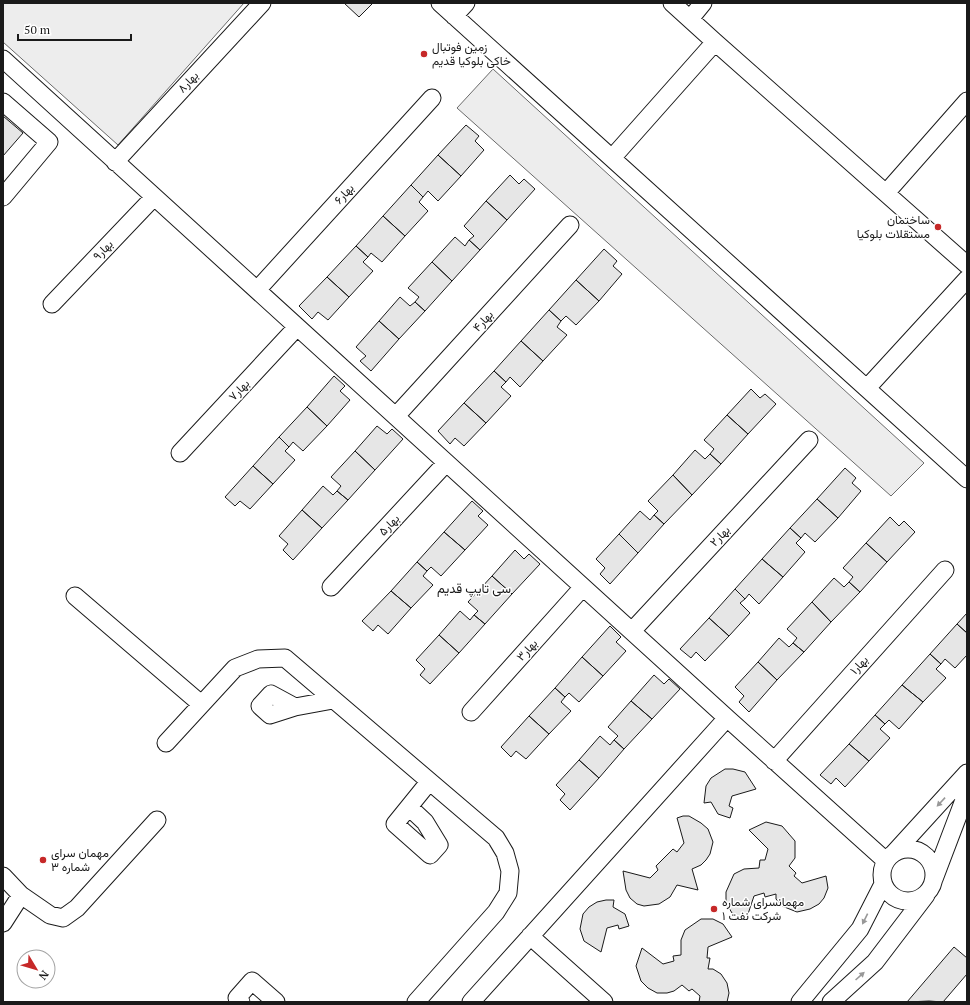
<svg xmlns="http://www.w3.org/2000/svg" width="970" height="1005" viewBox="0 0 970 1005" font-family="'PT Serif',Vazirmatn,serif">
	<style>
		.built { fill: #ededed; stroke: #6a6a6a }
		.building { fill: #e6e6e6; stroke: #1a1a1a }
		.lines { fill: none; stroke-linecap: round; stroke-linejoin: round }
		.minor-casing { stroke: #1a1a1a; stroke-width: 19 }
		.minor { stroke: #fff; stroke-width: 17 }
		.oneway { fill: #989898 }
		.poi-dot { fill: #c62828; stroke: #fff; stroke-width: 1.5 }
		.labels { text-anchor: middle; stroke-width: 3; stroke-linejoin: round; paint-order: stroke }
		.poi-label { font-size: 12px; fill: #1a1a1a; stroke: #fff; text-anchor: start }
		.street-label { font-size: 12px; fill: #1a1a1a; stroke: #fff }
		.neighbourhood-label { font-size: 13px; fill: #1a1a1a; stroke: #fff }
	</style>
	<rect width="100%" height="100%" fill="#fff"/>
	<!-- built -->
	<path class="built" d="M 3,3 L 244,3 L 118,145 L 3,42 Z
		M 493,69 L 924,463 L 891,496 L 457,108 Z"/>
	<!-- building -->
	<path class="building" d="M 344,3 L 373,3 L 359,17 Z
		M 3,116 L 23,133 L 3,156 Z
		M 466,125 L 479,136 L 475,141 L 484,150 L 461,176 L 438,155 Z
		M 438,155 L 461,176 L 438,201 L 428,191 L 423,197 L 411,185 Z
		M 510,175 L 519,184 L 524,179 L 535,189 L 507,220 L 486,201 Z
		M 411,185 L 423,197 L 419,202 L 428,211 L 405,236 L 383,216 Z
		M 486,201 L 507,220 L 480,250 L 469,240 L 474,236 L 464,226 Z
		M 383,216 L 405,236 L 382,262 L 371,253 L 368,257 L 356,246 Z
		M 455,237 L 465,246 L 469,240 L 480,250 L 452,281 L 432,262 Z
		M 356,246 L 368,257 L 363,262 L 373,271 L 349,297 L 327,277 Z
		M 604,249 L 617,261 L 613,266 L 622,274 L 599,301 L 576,280 Z
		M 432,262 L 452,281 L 425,311 L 415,302 L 419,297 L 408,288 Z
		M 327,277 L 349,297 L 328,320 L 318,312 L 312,319 L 299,306 Z
		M 576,280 L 599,301 L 576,325 L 566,316 L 561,321 L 549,310 Z
		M 400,297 L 410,306 L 415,302 L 425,311 L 399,339 L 379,321 Z
		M 549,310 L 561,321 L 557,327 L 567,335 L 543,361 L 521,341 Z
		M 379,321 L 399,339 L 371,371 L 360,361 L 366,356 L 356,347 Z
		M 521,341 L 543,361 L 520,387 L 510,377 L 506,382 L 494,371 Z
		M 494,371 L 506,382 L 501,387 L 511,396 L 486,423 L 464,403 Z
		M 334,376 L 345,386 L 340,391 L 350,400 L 327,426 L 307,407 Z
		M 751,389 L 760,398 L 765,394 L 776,404 L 748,434 L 727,415 Z
		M 464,403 L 486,423 L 464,446 L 455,438 L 450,444 L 438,431 Z
		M 307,407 L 327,426 L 303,451 L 293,442 L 289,447 L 279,437 Z
		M 727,415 L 748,434 L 721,464 L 710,454 L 714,449 L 704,440 Z
		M 377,426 L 387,434 L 392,429 L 403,439 L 375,470 L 355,451 Z
		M 279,437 L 289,447 L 285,451 L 295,460 L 273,484 L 253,466 Z
		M 695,450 L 705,459 L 710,454 L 721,464 L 692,495 L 673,475 Z
		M 355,451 L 375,470 L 348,500 L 337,491 L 341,486 L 331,477 Z
		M 253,466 L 273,484 L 250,509 L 240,501 L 235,506 L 225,497 Z
		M 845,468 L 856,478 L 852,483 L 861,491 L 838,518 L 817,499 Z
		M 673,475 L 692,495 L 664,524 L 654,515 L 658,511 L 648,501 Z
		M 323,486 L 333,495 L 337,491 L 348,500 L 322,528 L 302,510 Z
		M 817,499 L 838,518 L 815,542 L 805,533 L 801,538 L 790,528 Z
		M 472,501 L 483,511 L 478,516 L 488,525 L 465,550 L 444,532 Z
		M 302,510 L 322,528 L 293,560 L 283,550 L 288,544 L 279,536 Z
		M 640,511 L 650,520 L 654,515 L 664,524 L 638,553 L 619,534 Z
		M 890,517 L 899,526 L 904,521 L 915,532 L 887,562 L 866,543 Z
		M 790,528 L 801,538 L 796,543 L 805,552 L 783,577 L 762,559 Z
		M 444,532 L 465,550 L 441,576 L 431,567 L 427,571 L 417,562 Z
		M 619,534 L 638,553 L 610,584 L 600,574 L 605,568 L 596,559 Z
		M 866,543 L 887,562 L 860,592 L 849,582 L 853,577 L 843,568 Z
		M 515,550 L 524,559 L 529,554 L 540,564 L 512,594 L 492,576 Z
		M 762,559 L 783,577 L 759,604 L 749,594 L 745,599 L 735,589 Z
		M 417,562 L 427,571 L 423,576 L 433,585 L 411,608 L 391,591 Z
		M 492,576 L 512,594 L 485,624 L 474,615 L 478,611 L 468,602 Z
		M 834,578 L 844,587 L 849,582 L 860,592 L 831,622 L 812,602 Z
		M 735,589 L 745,599 L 740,603 L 750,613 L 729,636 L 709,618 Z
		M 391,591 L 411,608 L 388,634 L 378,625 L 373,631 L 362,621 Z
		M 812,602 L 831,622 L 804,652 L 793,643 L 797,638 L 787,629 Z
		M 460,611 L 470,620 L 474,615 L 485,624 L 459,653 L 439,635 Z
		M 967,613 L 967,633 L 957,624 Z
		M 709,618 L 729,636 L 705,661 L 696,652 L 691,658 L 680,649 Z
		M 957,624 L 967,633 L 967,655 L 955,668 L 945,659 L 941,664 L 930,654 Z
		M 610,626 L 621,637 L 616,642 L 626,651 L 603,676 L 582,657 Z
		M 439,635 L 459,653 L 430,684 L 420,675 L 425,669 L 416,660 Z
		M 779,638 L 789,647 L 793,643 L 804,652 L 777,680 L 758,662 Z
		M 930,654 L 941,664 L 936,669 L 946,678 L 923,702 L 902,685 Z
		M 582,657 L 603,676 L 579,702 L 569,693 L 565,697 L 555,688 Z
		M 758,662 L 777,680 L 749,712 L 739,702 L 744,696 L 735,687 Z
		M 654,675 L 664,684 L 669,679 L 680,689 L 652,719 L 631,701 Z
		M 902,685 L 923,702 L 899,729 L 889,720 L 885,724 L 875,715 Z
		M 555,688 L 565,697 L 561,702 L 571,711 L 549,734 L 529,716 Z
		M 631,701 L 652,719 L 624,749 L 614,740 L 618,736 L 608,727 Z
		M 875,715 L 885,724 L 880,729 L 890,738 L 869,761 L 849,744 Z
		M 529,716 L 549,734 L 526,759 L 516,751 L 511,757 L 501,747 Z
		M 600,736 L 610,745 L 614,740 L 624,749 L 599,778 L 579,760 Z
		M 849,744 L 869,761 L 845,787 L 836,778 L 831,784 L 820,775 Z
		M 579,760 L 599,778 L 570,810 L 560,800 L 565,794 L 556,785 Z
		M 725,769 L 733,769 L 745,772 L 756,789 L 732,796 L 729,806 L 733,808 L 730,818 L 718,814 L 711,802 L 704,803 L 706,786 L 711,778 Z
		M 683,816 L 689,816 L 701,823 L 708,829 L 713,842 L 710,854 L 706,860 L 701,865 L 692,869 L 698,890 L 677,885 L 670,897 L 659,904 L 644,906 L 637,904 L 630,898 L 626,890 L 623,871 L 650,878 L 658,870 L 656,866 L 673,849 L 677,852 L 684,843 L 677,818 Z
		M 766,822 L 782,826 L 795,841 L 795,858 L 789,866 L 796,873 L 794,876 L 802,883 L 826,876 L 828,888 L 824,898 L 819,904 L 810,909 L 797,912 L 782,906 L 776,899 L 776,894 L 765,897 L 764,893 L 754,896 L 746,920 L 737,917 L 732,913 L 726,903 L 726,892 L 734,874 L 744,869 L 759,868 L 760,860 L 765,860 L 768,849 L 749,830 Z
		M 606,900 L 614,900 L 613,907 L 625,914 L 629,926 L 619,929 L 618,925 L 607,928 L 601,952 L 584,941 L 580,929 L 583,914 L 589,907 L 597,902 Z
		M 701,919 L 713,919 L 723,924 L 732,937 L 708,947 L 707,958 L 710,958 L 708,969 L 713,969 L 721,974 L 727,983 L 729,993 L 727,1002 L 699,1002 L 700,996 L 692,989 L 689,991 L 682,985 L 674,991 L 667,993 L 657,993 L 648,988 L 641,981 L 636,966 L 642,948 L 663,964 L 674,961 L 673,956 L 681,955 L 681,940 L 685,930 Z
		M 954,947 L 967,958 L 967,974 L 943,1002 L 929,1001 L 907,1002 Z"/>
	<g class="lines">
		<defs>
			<path id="minor" d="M 440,3 L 967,479
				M 672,3 L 715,42 L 967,265
				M 454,16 L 466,3
				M 690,19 L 703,3
				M 3,59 L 727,718
				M 3,102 L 49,142 L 3,197
				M 612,158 L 715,42
				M 115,162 L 262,3
				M 886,193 L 967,101
				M 257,290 L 432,98
				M 52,304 L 154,197
				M 867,388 L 967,279
				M 396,416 L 570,225
				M 180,453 L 297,327
				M 331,587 L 446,463
				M 75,596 L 201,704
				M 632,631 L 809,440
				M 295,707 L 270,715 L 260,706 L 271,694 L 295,707 L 333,700
				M 471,712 L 583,587
				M 166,743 L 235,668 L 258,659 L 285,658 L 496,838 L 505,853 L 510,871 L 508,893 L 496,912 L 416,1002
				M 774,761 L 945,570
				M 409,807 L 425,822 L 439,845 L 430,855 L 395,824 L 429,782
				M882 875a26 26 0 1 1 52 0a26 26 0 1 1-52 0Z
				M 894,853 L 967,773
				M 3,876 L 21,895
				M 934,879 L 967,792
				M 3,923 L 21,895 L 50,915 L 63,918 L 77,908 L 157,820
				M 530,936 L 604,1002
				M 241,1002 L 237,998 L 252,981 L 276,1002
				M 471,1002 L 727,718 L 886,861
				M 800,1002 L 860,929 L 883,884
				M 831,1002 L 875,962 L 926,895"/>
		</defs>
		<!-- minor casing -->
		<use href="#minor" class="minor-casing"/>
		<!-- minor -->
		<use href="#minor" class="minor"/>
	</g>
	<!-- one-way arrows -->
	<defs><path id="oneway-solid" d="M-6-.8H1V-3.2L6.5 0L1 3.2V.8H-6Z"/></defs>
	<g class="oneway">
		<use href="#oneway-solid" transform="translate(941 802) rotate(133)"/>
		<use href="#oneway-solid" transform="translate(865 919) rotate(116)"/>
		<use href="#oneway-solid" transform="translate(860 976) rotate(-42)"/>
	</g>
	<!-- markers -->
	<g class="poi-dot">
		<circle cx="424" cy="54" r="4"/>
		<circle cx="938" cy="227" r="4"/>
		<circle cx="43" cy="860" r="4"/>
		<circle cx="714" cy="909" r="4"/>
	</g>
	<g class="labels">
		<!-- poi labels -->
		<g class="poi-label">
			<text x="432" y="51">زمین فوتبال<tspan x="432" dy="14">خاکی بلوکیا قدیم</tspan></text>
			<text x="930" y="224" text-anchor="end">ساختمان<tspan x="930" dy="14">مستقلات بلوکیا</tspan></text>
			<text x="51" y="857">مهمان سرای<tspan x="51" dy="14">شماره ۳</tspan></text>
			<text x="722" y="906">مهمانسرای شماره<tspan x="722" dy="14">۱ شرکت نفت</tspan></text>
		</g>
		<!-- street labels -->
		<g class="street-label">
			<text transform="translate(188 82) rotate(-47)" y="4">بهار۸</text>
			<text transform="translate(344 194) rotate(-48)" y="4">بهار۶</text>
			<text transform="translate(103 250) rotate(-46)" y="4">بهار۹</text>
			<text transform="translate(483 321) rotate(-48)" y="4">بهار۴</text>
			<text transform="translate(239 390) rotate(-47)" y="4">بهار۷</text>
			<text transform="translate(389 525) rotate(-47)" y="4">بهار۵</text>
			<text transform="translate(720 536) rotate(-47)" y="4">بهار۲</text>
			<text transform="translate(527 650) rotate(-48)" y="4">بهار۳</text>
			<text transform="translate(859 665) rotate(-48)" y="4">بهار۱</text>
		</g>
		<!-- neighbourhood labels -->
		<g class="neighbourhood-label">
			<text x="474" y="593">سی تایپ قدیم</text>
		</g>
	</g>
	<!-- border -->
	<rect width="970" height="1005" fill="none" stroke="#1a1a1a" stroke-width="8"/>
	<!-- north arrow -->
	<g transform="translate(36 969) rotate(128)"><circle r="19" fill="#ffffff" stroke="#a3a3a3"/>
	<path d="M0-3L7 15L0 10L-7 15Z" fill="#c62828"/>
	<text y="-6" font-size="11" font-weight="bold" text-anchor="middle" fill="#1a1a1a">N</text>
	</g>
	<!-- scale -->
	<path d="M18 34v6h113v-6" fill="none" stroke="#1a1a1a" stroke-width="2"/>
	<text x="24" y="34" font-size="12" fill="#1a1a1a" stroke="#ffffff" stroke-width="3" paint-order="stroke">50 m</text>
</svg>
